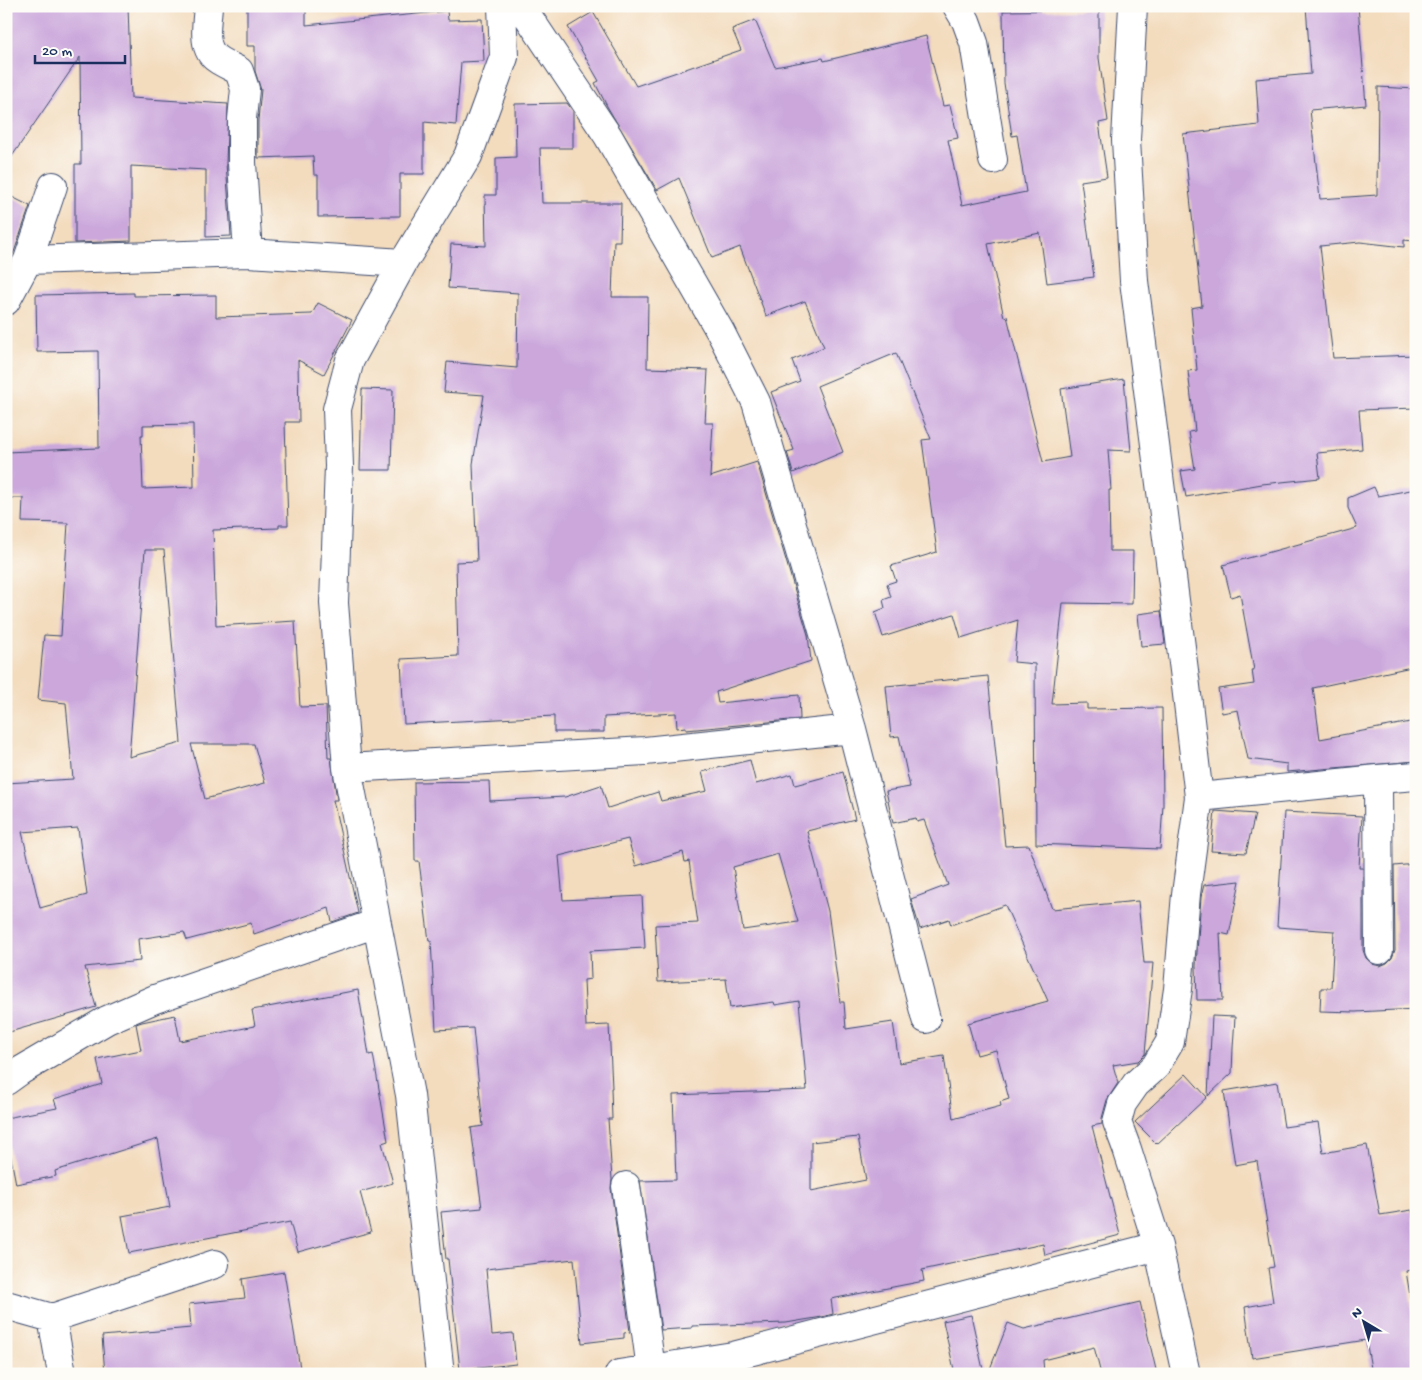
<svg xmlns="http://www.w3.org/2000/svg" width="1422" height="1380" viewBox="0 0 1422 1380" font-family="'Gochi Hand',sans-serif">
	<style>
		.building { fill: #cba7dc; fill-rule: evenodd }
		.lines { fill: none; stroke-linecap: round; stroke-linejoin: round }
		.street-casing { stroke: #3b496c; stroke-width: 30 }
		.street { stroke: #fff; stroke-width: 28 }
	</style>
	<rect width="100%" height="100%" fill="#fdfcf7"/>
	<filter id="ink" filterUnits="userSpaceOnUse"><feTurbulence type="fractalNoise" baseFrequency=".02" numOctaves="2"/><feDisplacementMap in="SourceGraphic" scale="10" xChannelSelector="R" yChannelSelector="G"/><feConvolveMatrix kernelMatrix="1 2 1 2 8 2 1 2 1" color-interpolation-filters="sRGB"/></filter>
	<filter id="wash" filterUnits="userSpaceOnUse"><feTurbulence type="fractalNoise" baseFrequency=".0096" numOctaves="4" result="noise"/><feDisplacementMap in="SourceGraphic" scale="20" xChannelSelector="R" yChannelSelector="G"/><feGaussianBlur stdDeviation="1.12" result="paint"/><feColorMatrix in="noise" values="0 0 0 0 0 0 0 0 0 0 0 0 0 0 0 0 0 1.4 0 .05"/><feComposite in="paint" operator="in"/></filter>
	<g filter="url(#wash)">
		<rect width="100%" height="100%" fill="#f3dbbd"/>
		<g id="blocks">
			<!-- building -->
			<path class="building" d="M 6,6 L 128,6 L 131,98 L 228,104 L 226,163 L 231,236 L 206,237 L 206,170 L 131,166 L 131,241 L 75,243 L 75,164 L 81,164 L 80,57 L 6,165 Z
				M 247,6 L 306,6 L 306,25 L 447,11 L 448,20 L 482,19 L 484,61 L 461,62 L 456,125 L 424,122 L 424,174 L 400,174 L 400,216 L 318,217 L 318,175 L 314,175 L 313,156 L 258,158 L 258,120 L 261,90 L 255,71 L 255,46 L 247,46 Z
				M 1306,6 L 1358,6 L 1366,105 L 1310,110 L 1320,199 L 1377,195 L 1378,87 L 1416,89 L 1416,229 L 1414,241 L 1404,240 L 1404,247 L 1360,242 L 1320,246 L 1333,358 L 1416,355 L 1416,408 L 1359,410 L 1362,449 L 1317,453 L 1320,478 L 1262,484 L 1186,497 L 1181,471 L 1195,469 L 1189,432 L 1195,431 L 1188,371 L 1197,370 L 1191,308 L 1202,306 L 1183,134 L 1259,125 L 1256,79 L 1311,74 Z
				M 1099,10 L 1099,58 L 1108,121 L 1099,123 L 1107,177 L 1081,181 L 1094,277 L 1047,283 L 1040,233 L 988,244 L 1004,317 L 1007,316 L 1043,462 L 1070,457 L 1061,389 L 1124,379 L 1131,451 L 1108,450 L 1111,490 L 1109,490 L 1110,551 L 1133,551 L 1132,604 L 1063,603 L 1052,704 L 1087,703 L 1087,709 L 1162,708 L 1163,805 L 1160,849 L 1036,844 L 1035,664 L 1014,662 L 1018,620 L 961,638 L 954,614 L 883,637 L 875,612 L 885,608 L 883,600 L 891,597 L 887,584 L 896,581 L 891,566 L 937,552 L 922,440 L 931,439 L 896,353 L 817,386 L 843,452 L 793,473 L 787,452 L 794,450 L 771,392 L 800,381 L 792,360 L 824,347 L 805,301 L 766,316 L 740,247 L 712,258 L 679,178 L 657,190 L 608,108 L 595,83 L 599,81 L 568,27 L 593,12 L 636,86 L 741,50 L 732,29 L 755,20 L 775,67 L 823,58 L 824,61 L 926,36 L 943,106 L 950,105 L 958,138 L 948,140 L 962,205 L 1026,192 L 1017,135 L 1012,136 L 1004,83 L 1003,11 Z
				M 567,103 L 573,111 L 573,148 L 540,148 L 542,203 L 621,203 L 620,241 L 614,241 L 612,297 L 648,297 L 647,368 L 708,370 L 705,423 L 713,423 L 710,477 L 757,462 L 808,635 L 811,661 L 716,692 L 718,703 L 799,695 L 800,719 L 686,730 L 686,727 L 677,728 L 676,713 L 604,717 L 604,732 L 554,732 L 554,716 L 404,724 L 401,659 L 458,656 L 456,562 L 477,561 L 473,464 L 484,395 L 444,392 L 447,362 L 517,368 L 518,293 L 448,288 L 451,244 L 486,246 L 485,195 L 496,195 L 496,158 L 516,157 L 515,104 Z
				M 6,194 L 30,206 L 14,252 L 6,267 Z
				M 134,293 L 134,296 L 216,295 L 216,317 L 312,314 L 318,303 L 352,320 L 324,374 L 298,360 L 299,422 L 285,422 L 288,525 L 279,525 L 279,528 L 213,530 L 216,626 L 295,621 L 300,707 L 326,706 L 328,758 L 331,758 L 337,800 L 333,800 L 358,913 L 332,922 L 329,908 L 254,934 L 251,923 L 187,940 L 184,932 L 138,939 L 140,961 L 85,967 L 96,1007 L 6,1033 L 6,783 L 73,779 L 66,703 L 38,700 L 44,635 L 61,636 L 68,523 L 22,522 L 23,498 L 6,498 L 6,452 L 99,448 L 98,351 L 37,352 L 36,295 ZM 193,424 L 194,487 L 143,489 L 141,435 L 143,435 L 143,425 ZM 145,550 L 164,550 L 181,743 L 129,757 ZM 191,744 L 254,744 L 265,783 L 205,799 ZM 78,828 L 87,895 L 40,908 L 22,832 Z
				M 362,389 L 393,390 L 391,470 L 360,470 Z
				M 1374,487 L 1378,496 L 1416,489 L 1416,666 L 1313,688 L 1320,739 L 1416,721 L 1416,761 L 1287,772 L 1287,764 L 1248,759 L 1238,710 L 1222,713 L 1218,689 L 1254,684 L 1252,670 L 1254,670 L 1240,594 L 1231,597 L 1223,565 L 1357,528 L 1348,508 L 1348,498 Z
				M 1161,611 L 1165,644 L 1141,646 L 1138,614 Z
				M 988,676 L 1005,846 L 1029,845 L 1052,909 L 1138,901 L 1144,963 L 1153,963 L 1145,1054 L 1138,1061 L 1113,1065 L 1118,1083 L 1107,1100 L 1102,1118 L 1102,1124 L 1092,1126 L 1120,1235 L 1045,1255 L 1043,1244 L 922,1270 L 924,1281 L 831,1299 L 833,1314 L 822,1317 L 786,1323 L 692,1326 L 692,1328 L 661,1330 L 640,1181 L 676,1180 L 673,1095 L 807,1090 L 799,1001 L 775,1005 L 774,1002 L 730,1008 L 726,979 L 658,982 L 655,925 L 698,923 L 689,861 L 685,862 L 683,852 L 636,866 L 628,839 L 559,856 L 563,900 L 642,896 L 645,948 L 590,951 L 591,979 L 584,980 L 586,1026 L 609,1025 L 612,1088 L 611,1088 L 612,1119 L 608,1119 L 612,1180 L 611,1188 L 630,1332 L 624,1333 L 624,1338 L 582,1343 L 574,1259 L 486,1269 L 492,1335 L 513,1333 L 516,1364 L 460,1370 L 448,1259 L 446,1259 L 441,1212 L 482,1208 L 471,1128 L 483,1126 L 473,1028 L 436,1030 L 431,941 L 429,941 L 419,861 L 415,861 L 414,782 L 489,781 L 490,801 L 565,797 L 601,785 L 608,808 L 658,792 L 661,801 L 707,791 L 702,772 L 750,760 L 756,784 L 792,774 L 795,785 L 843,772 L 855,819 L 807,831 L 828,911 L 840,1002 L 844,1002 L 846,1029 L 893,1022 L 899,1063 L 944,1056 L 953,1119 L 1001,1106 L 1000,1102 L 1009,1099 L 996,1050 L 977,1055 L 968,1023 L 1048,1001 L 1005,905 L 951,925 L 949,919 L 920,929 L 911,899 L 948,885 L 924,820 L 917,822 L 916,818 L 893,823 L 886,791 L 910,787 L 899,736 L 891,737 L 886,686 ZM 778,854 L 798,922 L 743,930 L 733,867 ZM 858,1137 L 866,1180 L 811,1191 L 811,1142 Z
				M 1215,811 L 1255,814 L 1246,853 L 1211,851 Z
				M 1284,812 L 1362,816 L 1359,868 L 1363,868 L 1363,950 L 1366,958 L 1372,964 L 1380,966 L 1387,963 L 1392,958 L 1395,950 L 1394,866 L 1416,864 L 1416,1009 L 1355,1012 L 1320,1011 L 1321,988 L 1331,988 L 1334,931 L 1277,927 Z
				M 1240,881 L 1229,935 L 1220,933 L 1223,1000 L 1197,1000 L 1196,966 L 1201,897 L 1204,885 Z
				M 358,990 L 369,1055 L 373,1054 L 388,1141 L 382,1143 L 393,1183 L 360,1192 L 371,1232 L 298,1252 L 290,1222 L 129,1253 L 122,1216 L 170,1207 L 158,1139 L 55,1171 L 56,1176 L 16,1184 L 6,1132 L 6,1118 L 57,1108 L 54,1099 L 102,1084 L 97,1059 L 141,1050 L 136,1024 L 142,1022 L 175,1015 L 180,1041 L 255,1026 L 252,1010 Z
				M 1212,1016 L 1235,1017 L 1233,1048 L 1232,1073 L 1208,1096 Z
				M 1186,1074 L 1207,1097 L 1157,1144 L 1135,1122 Z
				M 1277,1082 L 1284,1127 L 1318,1122 L 1323,1153 L 1367,1145 L 1380,1215 L 1412,1210 L 1416,1237 L 1416,1269 L 1406,1271 L 1416,1333 L 1416,1374 L 1372,1374 L 1366,1340 L 1252,1358 L 1245,1307 L 1273,1302 L 1268,1268 L 1274,1267 L 1257,1161 L 1235,1165 L 1224,1091 Z
				M 284,1272 L 301,1374 L 105,1374 L 102,1336 L 191,1328 L 189,1304 L 245,1298 L 242,1279 Z
				M 1140,1302 L 1157,1374 L 1101,1374 L 1094,1347 L 1043,1360 L 1044,1374 L 988,1374 L 1008,1323 L 1024,1329 Z
				M 971,1315 L 984,1374 L 955,1374 L 943,1321 Z"/>
		</g>
	</g>
	<g filter="url(#ink)">
		<use href="#blocks" fill-opacity="0" stroke="#3b496c" stroke-width="1"/>
		<g class="lines">
			<defs>
				<path id="street" d="M 208,6 C 207,23 201,48 217,59 C 224,64 232,67 239,71 L 245,89 L 242,119 L 242,163 L 248,253
					M 521,6 L 608,136 L 721,333 L 756,402 L 852,729 L 926,1019
					M 957,6 L 966,21 L 974,43 L 993,160
					M 1133,6 L 1126,140 L 1134,281 L 1186,686 L 1199,797 L 1186,894 L 1178,989 L 1170,1042 L 1155,1067 L 1136,1084 L 1122,1104 L 1117,1122 L 1127,1149 L 1158,1246 L 1186,1374
					M 28,260 L 248,253 L 403,263
					M 6,301 L 28,260 L 53,186
					M 347,768 L 645,751 L 852,729
					M 1378,779 L 1379,950
					M 1199,797 L 1378,779 L 1416,776
					M 6,1081 L 20,1071 L 107,1020 L 155,999 L 377,923
					M 626,1186 L 651,1369
					M 6,1305 L 52,1318 L 215,1264
					M 52,1318 L 62,1374
					M 440,1374 L 410,1095 L 347,768 L 334,603 L 339,466 L 337,409 L 350,360 L 403,263 L 468,156 L 504,57 L 502,6
					M 619,1374 L 733,1356 L 1158,1246"/>
			</defs>
			<!-- street casing -->
			<use href="#street" class="street-casing"/>
			<!-- street -->
			<use href="#street" class="street"/>
		</g>
	</g>
	<!-- margin -->
	<rect width="1422" height="1380" fill="none" stroke="#fdfcf7" stroke-width="25"/>
	<!-- north arrow -->
	<g transform="translate(1364 1322) rotate(322)" stroke="#fdfcf7" stroke-width="4" paint-order="stroke">
	<path d="M0-4L9 19L0 12L-9 19Z" fill="#1b2f5e"/>
	<text y="-8" font-size="14" font-weight="bold" text-anchor="middle" fill="#1b2f5e">N</text>
	</g>
	<!-- scale -->
	<path d="M35 55v8h90v-8" fill="none" stroke="#1b2f5e" stroke-width="2.5"/>
	<text x="42" y="55" font-size="15" fill="#1b2f5e" stroke="#fdfcf7" stroke-width="4" paint-order="stroke">20 m</text>
</svg>
